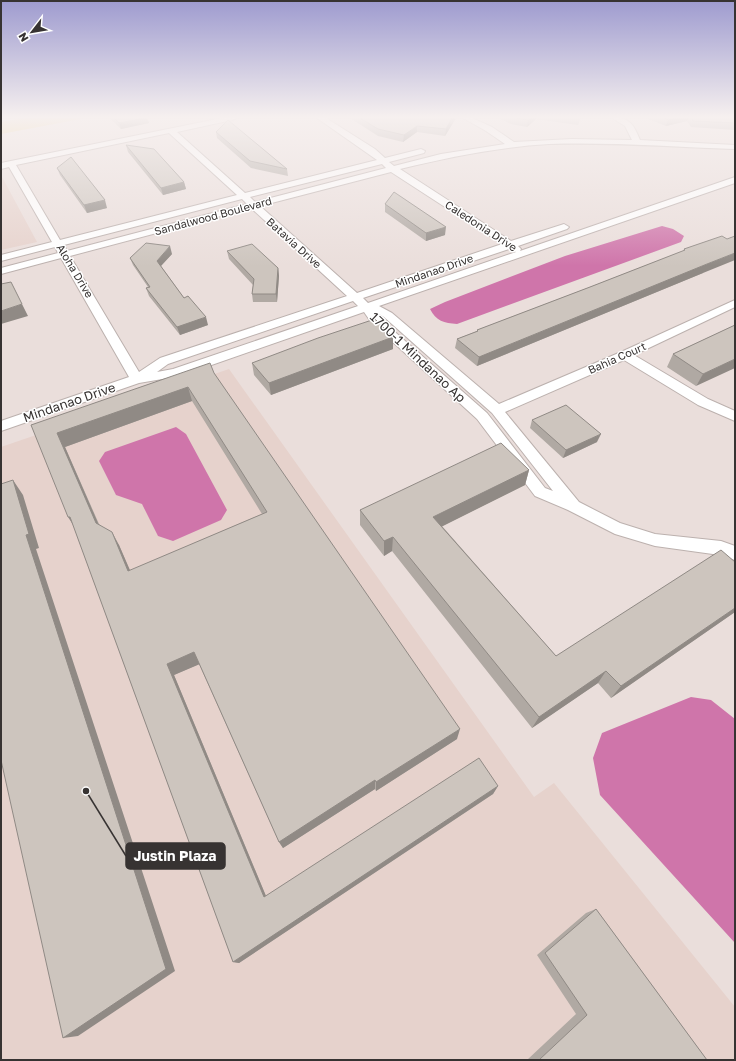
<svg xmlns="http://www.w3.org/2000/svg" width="736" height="1061" viewBox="0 0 736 1061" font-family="'Golos Text',sans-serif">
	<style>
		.built { fill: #e6d2cc }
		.green { fill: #ebd086 }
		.water { fill: #cf75aa }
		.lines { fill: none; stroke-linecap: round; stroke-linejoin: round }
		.street-casing { stroke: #bcb1ae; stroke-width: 2 }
		.street { fill: #fff; fill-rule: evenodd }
		.wall { fill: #b0a9a3; fill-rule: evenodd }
		.shaded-wall { fill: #908a85 }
		.building { fill: #cdc5be; stroke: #908a85; fill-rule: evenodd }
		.labels { text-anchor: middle; stroke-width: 3; stroke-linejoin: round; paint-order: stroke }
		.far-street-label { font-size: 11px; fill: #373332; stroke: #fff }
		.street-label { font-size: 13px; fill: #373332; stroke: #fff }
		.leader { fill: none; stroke: #373332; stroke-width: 1.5 }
		.callout-dot { fill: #373332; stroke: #fff; stroke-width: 1.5 }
		.callout { fill: #373332; stroke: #373332; stroke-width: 1.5 }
		.callout-label { font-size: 14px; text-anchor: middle; font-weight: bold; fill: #fff }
	</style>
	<rect width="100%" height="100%" fill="#eadedb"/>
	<!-- built -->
	<path class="built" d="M 1,175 L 37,242 L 1,250 Z
		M 229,369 L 534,797 L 554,783 L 735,1007 L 735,1060 L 1,1060 L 1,447 Z"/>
	<!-- green -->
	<path class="green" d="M 25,118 L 86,118 L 1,134 L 1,122 Z"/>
	<!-- water -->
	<path class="water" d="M 662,226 L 673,229 L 684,236 L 681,242 L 457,324 C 444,323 436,321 430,309 L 445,302 L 565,256 Z
		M 176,427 L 186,434 L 227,510 L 221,520 L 173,541 L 158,536 L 142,504 L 116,495 L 99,461 L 105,452 Z
		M 691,697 L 711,700 L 735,719 L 735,943 L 600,795 L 593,758 L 602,733 Z"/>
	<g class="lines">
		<defs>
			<path id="street" d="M 222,118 L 236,118 L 232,120 L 177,132 L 245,193 L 377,160 L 317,118 L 326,118 L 375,149 L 385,158 L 421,149 L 425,151 L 424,153 L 389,162 L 394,166 L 441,154 L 505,144 L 486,131 L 463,118 L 472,118 L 492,127 L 514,142 L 572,139 L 632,140 L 625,126 L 612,118 C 630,117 634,125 640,140 L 735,145 L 735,149 C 673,147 611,142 549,144 C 499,147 449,157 400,169 L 511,241 L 561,225 L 564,224 L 569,227 L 567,229 L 518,246 L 521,249 L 520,251 L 735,177 L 735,183 L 379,306 L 392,313 L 499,404 L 621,352 L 735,300 L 735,307 L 634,355 L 708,399 L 735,411 L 735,421 L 698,405 L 624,360 L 505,412 L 579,502 L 620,523 L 655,534 L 721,541 L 735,546 L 735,560 L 720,555 L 655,546 L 615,534 L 568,510 L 535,496 L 477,419 L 371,322 L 364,312 L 180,376 L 139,383 L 1,431 L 1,421 L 129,377 L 61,258 L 1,274 L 1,268 L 58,253 L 55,247 L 1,261 L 1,255 L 52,242 L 9,167 L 1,169 L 1,163 ZM 169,133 L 237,195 L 60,240 L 16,165 ZM 382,164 L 386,168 L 255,202 L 250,197 ZM 391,172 L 502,244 L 357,293 L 260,206 ZM 242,199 L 247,204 L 67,251 L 64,245 ZM 251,208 L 347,296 L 160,358 L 139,372 L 70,256 ZM 509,249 L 516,252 L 368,303 L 363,298 ZM 353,301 L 358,306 L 173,369 L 157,372 L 168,364 ZM 376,312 L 384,317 L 492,413 L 553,491 L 545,488 L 487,413 L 379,318 Z"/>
		</defs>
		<!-- street casing -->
		<use href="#street" class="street-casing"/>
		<!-- street -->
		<use href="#street" class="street"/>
	</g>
	<!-- wall -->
	<path class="wall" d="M 110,118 L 147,118 L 149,123 L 121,129 Z
		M 350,118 L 456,118 L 445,136 L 417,132 L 403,142 L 378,136 Z
		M 499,118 L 581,118 L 578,125 L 536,119 L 527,127 L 511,124 Z
		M 646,118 L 735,118 L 735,130 L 691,127 L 687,121 L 666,126 Z
		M 216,132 L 287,169 L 288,176 L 251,168 L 217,138 Z
		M 126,145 L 184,182 L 186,189 L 163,195 L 128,152 Z
		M 57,168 L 107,208 L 87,213 L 60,175 Z
		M 385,204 L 445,235 L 426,241 L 385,212 Z
		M 684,249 L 703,273 L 477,366 L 455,348 L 457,339 L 477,331 L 477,330 L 590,287 L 683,251 Z
		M 227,251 L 278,268 L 279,276 L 277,302 L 253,302 L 252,294 L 253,285 L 229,259 Z
		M 172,254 L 161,266 L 184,298 L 208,325 L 180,335 L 149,296 L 146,288 L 148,287 L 133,265 L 130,258 Z
		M 735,325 L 696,386 L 667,367 L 673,354 Z
		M 393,337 L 393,349 L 271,395 L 254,375 L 252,363 Z
		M 214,373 L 457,739 L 376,791 L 375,789 L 283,848 L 279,842 L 199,664 L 174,675 L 266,896 L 498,786 L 493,794 L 239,963 L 233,962 L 73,525 L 31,425 ZM 192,401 L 262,514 L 130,571 L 119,545 L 99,524 L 65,447 Z
		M 532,420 L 597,442 L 563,458 L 530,428 Z
		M 529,470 L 525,485 L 442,526 L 556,656 L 735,562 L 735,612 L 611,698 L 598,683 L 532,728 L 392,551 L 384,556 L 360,525 L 360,510 Z
		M 596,909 L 707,1060 L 527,1060 L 576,1014 L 537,955 L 586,913 Z"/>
	<!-- shaded-wall -->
	<path class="shaded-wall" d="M 144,118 L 147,118 L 149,123 L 121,129 L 119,123 Z
		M 452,118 L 456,118 L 445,136 L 446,129 Z
		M 531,118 L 536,118 L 536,119 L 527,127 L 528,120 Z
		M 676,118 L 689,118 L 687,121 L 666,126 L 668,120 Z
		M 417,126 L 417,132 L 403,142 L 404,135 Z
		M 184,182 L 186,189 L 163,195 L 161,188 Z
		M 105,200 L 107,208 L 87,213 L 84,205 Z
		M 446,227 L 445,235 L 426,241 L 426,233 Z
		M 170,246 L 172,254 L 159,268 L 157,261 Z
		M 735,253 L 735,260 L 703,273 L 477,366 L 479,357 L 707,264 Z
		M 278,268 L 279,276 L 277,302 L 276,294 Z
		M 22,304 L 28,316 L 1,324 L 1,311 Z
		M 206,317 L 208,325 L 180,335 L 177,327 Z
		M 393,337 L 393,349 L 271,395 L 269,383 Z
		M 735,359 L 735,368 L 696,386 L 703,374 Z
		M 188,387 L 192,401 L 65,447 L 104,537 L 96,523 L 57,433 Z
		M 601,434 L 597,442 L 563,458 L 566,450 Z
		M 529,470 L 525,485 L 431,532 L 433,517 Z
		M 13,480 L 23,495 L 39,548 L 36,549 L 175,971 L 78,1036 L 63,1038 L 26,535 Z
		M 68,517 L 70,517 L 77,531 Z
		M 112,532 L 119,545 L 136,584 L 128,571 Z
		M 393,537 L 392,551 L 384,556 L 384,541 Z
		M 735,608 L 735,612 L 611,698 L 621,686 Z
		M 194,652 L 200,664 L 174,675 L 268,901 L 264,897 L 167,664 Z
		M 606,671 L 598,683 L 532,728 L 539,717 Z
		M 460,729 L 457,739 L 376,791 L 376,782 Z
		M 375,780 L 375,789 L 283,848 L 279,842 Z
		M 498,786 L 493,794 L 239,963 L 233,962 Z"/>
	<!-- building -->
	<path class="building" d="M 114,118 L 144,118 L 119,123 Z
		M 360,118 L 452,118 L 446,129 L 417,126 L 404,135 L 378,129 Z
		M 516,118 L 531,118 L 528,120 Z
		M 664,118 L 676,118 L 668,120 Z
		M 692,118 L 735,118 L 735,123 L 693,121 Z
		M 228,120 L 287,169 L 250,161 L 216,132 Z
		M 126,145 L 154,149 L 184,182 L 161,188 Z
		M 71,157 L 105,200 L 84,205 L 57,168 Z
		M 394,192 L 446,227 L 426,233 L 385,204 Z
		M 722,236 L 727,239 L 735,236 L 735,253 L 707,264 L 479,357 L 457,339 L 478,331 L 477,330 L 590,287 L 685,250 L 684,249 Z
		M 146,243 L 170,246 L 157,261 L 184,298 L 188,296 L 206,317 L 177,327 L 146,288 L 150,287 L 130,258 Z
		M 252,244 L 278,268 L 276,294 L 252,294 L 254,279 L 227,251 Z
		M 11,282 L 22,304 L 1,311 L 1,284 Z
		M 375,319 L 393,337 L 269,383 L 252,363 L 318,338 Z
		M 735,325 L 735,359 L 703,374 L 673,354 Z
		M 210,363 L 214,373 L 460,729 L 376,782 L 375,780 L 279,842 L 194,652 L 167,664 L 264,897 L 479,758 L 498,786 L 233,962 L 70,517 L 68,517 L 31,425 ZM 188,387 L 267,512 L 128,571 L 112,532 L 96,523 L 57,433 Z
		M 566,405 L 601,434 L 566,450 L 532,420 Z
		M 501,443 L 529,470 L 433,517 L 556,656 L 721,550 L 735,562 L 735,608 L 621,686 L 606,671 L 539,717 L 393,537 L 384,541 L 360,510 Z
		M 13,480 L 29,534 L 26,535 L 166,969 L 63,1038 L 1,760 L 1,484 Z
		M 596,909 L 707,1060 L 539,1060 L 587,1015 L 545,953 Z"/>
	<!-- sky -->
	<linearGradient id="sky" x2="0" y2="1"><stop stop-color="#9e9bcf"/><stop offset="0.44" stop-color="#f6f0ef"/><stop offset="1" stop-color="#f6f0ef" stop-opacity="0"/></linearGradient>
	<rect width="736" height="266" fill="url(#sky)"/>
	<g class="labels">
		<!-- far-street labels -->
		<g class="far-street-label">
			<text transform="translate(213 216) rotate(-15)" y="4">Sandalwood Boulevard</text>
			<text transform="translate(481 226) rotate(33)" y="4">Caledonia Drive</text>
			<text transform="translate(294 243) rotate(42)" y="4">Batavia Drive</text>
			<text transform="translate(75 271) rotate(59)" y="4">Aloha Drive</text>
			<text transform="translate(434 271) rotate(-19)" y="4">Mindanao Drive</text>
			<text transform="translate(617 358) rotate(-24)" y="4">Bahia Court</text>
		</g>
		<!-- street labels -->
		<g class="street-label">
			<text transform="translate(418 357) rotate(43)" y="5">1700-1 Mindanao Ap</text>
			<text transform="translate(69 402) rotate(-19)" y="5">Mindanao Drive</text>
		</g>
	</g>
	<!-- callouts -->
	<path class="leader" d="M86 791L126 856"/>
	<circle class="callout-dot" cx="86" cy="791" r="4"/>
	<rect class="callout" x="126" y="843" width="99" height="26" rx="4"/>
	<g class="callout-label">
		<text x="175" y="861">Justin Plaza</text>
	</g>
	<!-- border -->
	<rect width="736" height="1061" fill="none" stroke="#373332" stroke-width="4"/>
	<!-- north arrow -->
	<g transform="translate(32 32) rotate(239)" stroke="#ffffff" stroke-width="3" paint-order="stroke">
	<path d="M0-3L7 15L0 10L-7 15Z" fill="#373332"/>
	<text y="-6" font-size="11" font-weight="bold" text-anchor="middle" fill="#373332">N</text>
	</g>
</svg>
